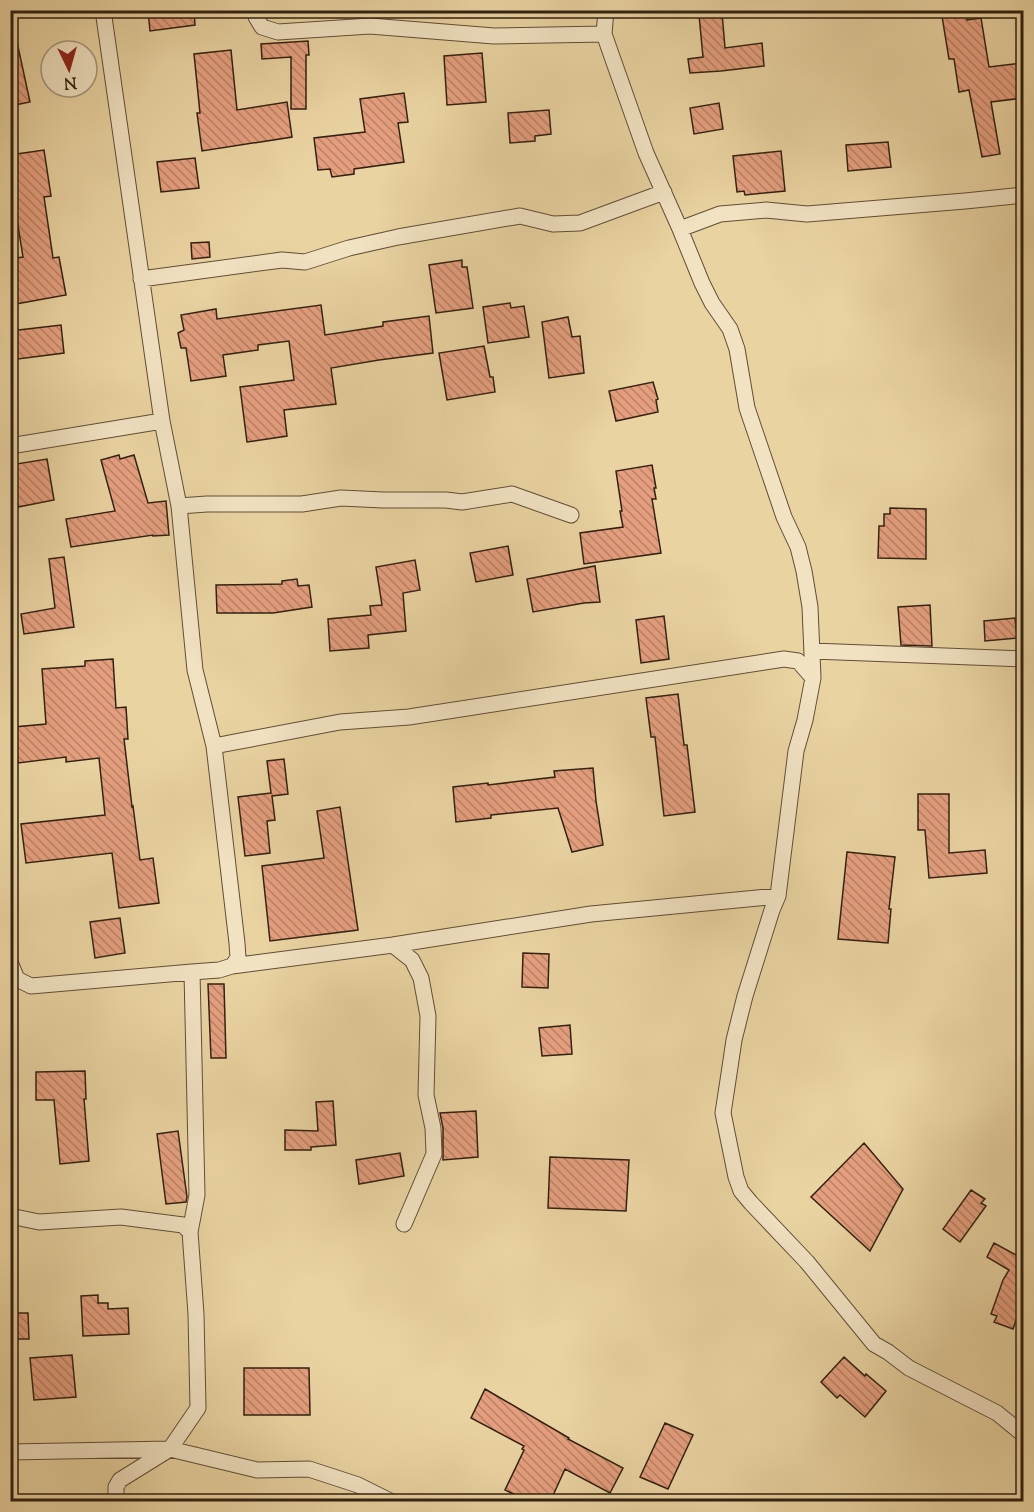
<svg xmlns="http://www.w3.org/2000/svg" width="1034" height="1512" viewBox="0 0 1034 1512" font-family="'Sorts Mill Goudy',serif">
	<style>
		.building { fill: url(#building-back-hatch); stroke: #322112; stroke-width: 1.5 }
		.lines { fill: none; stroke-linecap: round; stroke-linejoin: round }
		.minor-casing { stroke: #604e36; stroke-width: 17 }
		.minor { stroke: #f1e2c2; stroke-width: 15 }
	</style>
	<defs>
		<pattern id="building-back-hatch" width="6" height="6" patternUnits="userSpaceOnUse" patternTransform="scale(1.5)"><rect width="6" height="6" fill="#e59f7e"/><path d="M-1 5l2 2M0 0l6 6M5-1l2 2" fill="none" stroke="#ba8166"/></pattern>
	</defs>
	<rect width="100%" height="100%" fill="#e9d3a1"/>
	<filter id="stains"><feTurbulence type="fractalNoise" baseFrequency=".00333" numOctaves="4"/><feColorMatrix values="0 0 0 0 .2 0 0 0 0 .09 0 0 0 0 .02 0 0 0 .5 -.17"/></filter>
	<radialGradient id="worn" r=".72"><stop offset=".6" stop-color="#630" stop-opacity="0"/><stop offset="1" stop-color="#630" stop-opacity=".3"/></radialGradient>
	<!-- building -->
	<path class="building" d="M 148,10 L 194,10 L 195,25 L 150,31 Z
		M 941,10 L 966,10 L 967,20 L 981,18 L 989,67 L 1023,63 L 1023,98 L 991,102 L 1000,154 L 982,157 L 969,90 L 959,92 L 954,59 L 949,59 Z
		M 722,13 L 725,48 L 762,43 L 764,66 L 721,71 L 690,73 L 688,59 L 703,57 L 699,15 Z
		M 308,41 L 309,55 L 306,55 L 306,109 L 291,109 L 291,57 L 262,59 L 261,44 Z
		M 17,42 L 30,102 L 10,106 L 10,43 Z
		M 231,50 L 237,110 L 287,102 L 292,137 L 202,151 L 197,113 L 200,113 L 194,54 Z
		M 482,53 L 486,102 L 447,105 L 444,56 Z
		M 404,93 L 408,122 L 398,123 L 404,162 L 354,169 L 354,174 L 332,177 L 330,169 L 318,170 L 314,138 L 365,132 L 360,99 Z
		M 719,103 L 723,129 L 694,134 L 690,108 Z
		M 549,110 L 551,134 L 535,136 L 535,141 L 510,143 L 508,113 Z
		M 888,142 L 891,167 L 848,171 L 846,145 Z
		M 44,150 L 51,196 L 44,197 L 53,258 L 59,257 L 66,295 L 10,305 L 10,259 L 23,257 L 10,176 L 10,155 Z
		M 781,151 L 785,191 L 745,195 L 744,191 L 737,192 L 733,156 Z
		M 195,158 L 199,188 L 161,192 L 157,162 Z
		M 209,242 L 210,257 L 192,259 L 191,243 Z
		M 462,260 L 462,267 L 467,267 L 473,308 L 436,313 L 429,265 Z
		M 510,303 L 511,308 L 524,306 L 529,337 L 488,343 L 483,307 Z
		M 321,305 L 325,335 L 383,326 L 383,322 L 429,316 L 433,353 L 379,360 L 331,368 L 336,404 L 284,410 L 287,436 L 247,442 L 240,387 L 294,380 L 289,341 L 258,345 L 258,350 L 223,355 L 226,376 L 191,381 L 186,348 L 181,348 L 178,333 L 184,330 L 181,315 L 216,309 L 217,319 Z
		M 568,317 L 572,337 L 580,336 L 584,373 L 549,378 L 542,322 Z
		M 61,325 L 64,353 L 10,360 L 10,331 Z
		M 484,346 L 490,377 L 493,377 L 495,392 L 447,400 L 439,353 Z
		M 653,382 L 658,399 L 656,400 L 658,412 L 616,421 L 609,391 Z
		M 119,455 L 120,459 L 134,455 L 148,503 L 166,501 L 169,535 L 153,536 L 153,535 L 71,547 L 66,519 L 115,511 L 101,460 Z
		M 47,459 L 54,500 L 18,507 L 10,465 Z
		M 652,465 L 656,488 L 654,488 L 656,499 L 652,499 L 661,553 L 584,564 L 580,533 L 623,527 L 620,511 L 622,511 L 616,471 Z
		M 890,508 L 926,509 L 926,559 L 878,558 L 879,526 L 884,526 L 884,514 L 890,514 Z
		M 508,546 L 513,575 L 476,582 L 470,553 Z
		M 64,557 L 74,627 L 24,634 L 21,614 L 55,608 L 49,559 Z
		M 415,560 L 420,590 L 403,593 L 406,631 L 368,635 L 369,648 L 330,651 L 328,619 L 371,615 L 370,606 L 382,605 L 376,567 Z
		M 595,566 L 600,602 L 584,603 L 533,612 L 527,579 Z
		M 297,579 L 298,586 L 309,585 L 312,607 L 273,613 L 217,613 L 216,585 L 282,584 L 282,581 Z
		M 930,605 L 932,646 L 901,645 L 898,607 Z
		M 664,616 L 669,659 L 641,663 L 636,620 Z
		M 1015,618 L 1017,638 L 985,641 L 984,621 Z
		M 113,659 L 116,708 L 126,707 L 128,739 L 124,739 L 132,807 L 133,806 L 140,860 L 153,858 L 159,903 L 119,908 L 112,853 L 26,863 L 21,824 L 105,815 L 99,758 L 66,762 L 66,757 L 18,763 L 14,727 L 46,724 L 42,669 L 85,666 L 85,661 Z
		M 678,694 L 684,745 L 687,745 L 695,812 L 664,816 L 655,737 L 651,737 L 646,698 Z
		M 284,759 L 288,794 L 272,796 L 275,820 L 267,821 L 270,853 L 245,856 L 238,797 L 271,793 L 267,761 Z
		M 593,768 L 596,801 L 603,845 L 572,852 L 558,808 L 491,815 L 491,818 L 456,822 L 453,787 L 488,783 L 488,785 L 555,777 L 554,771 Z
		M 918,794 L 949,794 L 949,853 L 985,850 L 987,873 L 929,878 L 925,830 L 918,830 Z
		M 340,807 L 358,930 L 270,941 L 262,866 L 324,858 L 317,811 Z
		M 847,852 L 895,857 L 889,909 L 891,909 L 888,943 L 838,939 Z
		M 120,918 L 125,953 L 95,958 L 90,922 Z
		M 523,953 L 549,954 L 548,988 L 522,987 Z
		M 208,984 L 224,984 L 226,1058 L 211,1058 Z
		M 570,1025 L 572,1054 L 542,1056 L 539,1028 Z
		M 85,1071 L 86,1099 L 84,1099 L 89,1161 L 60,1164 L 54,1100 L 36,1100 L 36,1072 Z
		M 333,1101 L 336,1145 L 311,1147 L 311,1150 L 285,1150 L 285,1130 L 318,1131 L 316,1102 Z
		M 476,1111 L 478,1157 L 443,1160 L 443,1128 L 440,1113 Z
		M 178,1131 L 187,1197 L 186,1202 L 166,1204 L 157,1134 Z
		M 864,1143 L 903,1189 L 870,1251 L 811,1197 Z
		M 400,1153 L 404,1176 L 359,1184 L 356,1160 Z
		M 550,1157 L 629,1160 L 626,1211 L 548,1208 Z
		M 971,1190 L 985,1199 L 981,1203 L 986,1206 L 960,1242 L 943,1229 Z
		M 1023,1241 L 1023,1300 L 1013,1329 L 994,1322 L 997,1316 L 991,1314 L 1003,1280 L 1009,1270 L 987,1257 L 994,1243 L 1016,1255 Z
		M 98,1295 L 98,1303 L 108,1303 L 108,1309 L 128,1308 L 129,1334 L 83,1336 L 81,1296 Z
		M 10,1313 L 28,1313 L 29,1339 L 10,1339 Z
		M 72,1355 L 76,1397 L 34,1400 L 30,1358 Z
		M 844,1357 L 865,1376 L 866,1374 L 886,1391 L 865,1417 L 840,1395 L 837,1398 L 821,1382 Z
		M 244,1368 L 309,1368 L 310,1415 L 244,1415 Z
		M 485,1389 L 569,1438 L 568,1439 L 623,1468 L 610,1493 L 565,1469 L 550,1502 L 531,1502 L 505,1490 L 524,1450 L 522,1449 L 524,1446 L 471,1418 Z
		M 665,1423 L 693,1435 L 668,1489 L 640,1477 Z"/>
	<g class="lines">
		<defs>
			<path id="minor" d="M 103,10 L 162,421 L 179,506 L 195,670 L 214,746 L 237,943 L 238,958 L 232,966
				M 256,10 L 256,17 L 262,27 L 278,32 L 370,26 L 494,36 L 604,34
				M 606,10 L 604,34 L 646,153 L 680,229 L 702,283 L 712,303 L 730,329 L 737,349 L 747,408 L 784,517 L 798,547 L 804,571 L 810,607 L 813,678 L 805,720 L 796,751 L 778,896 L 772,910 L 745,996 L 734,1040 L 730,1067 L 723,1113 L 736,1177 L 741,1191 L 751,1203 L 807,1262 L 874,1344 L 888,1352 L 909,1368 L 997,1413 L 1024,1435
				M 680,229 L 720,214 L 766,210 L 807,214 L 965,201 L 1024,195
				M 141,279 L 282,260 L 305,262 L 349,248 L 398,237 L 520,216 L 553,224 L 580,223 L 664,192
				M 10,446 L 162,421
				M 179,506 L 207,504 L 302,504 L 341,498 L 383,500 L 446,500 L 462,502 L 512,494 L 571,515
				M 812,651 L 1024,659
				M 214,746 L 340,722 L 409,717 L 784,659 L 798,661 L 813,678
				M 393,945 L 412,960 L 421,978 L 428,1016 L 426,1095 L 433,1128 L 434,1154 L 404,1224
				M 10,962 L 17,979 L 31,986 L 192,972 L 219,970 L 232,966 L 393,945 L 591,914 L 778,896
				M 10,1216 L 39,1222 L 121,1217 L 183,1225 L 190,1232 L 196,1314 L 198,1408 L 170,1449 L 120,1480 L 116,1487 L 116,1502
				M 190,1232 L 197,1195 L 192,972
				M 10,1452 L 170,1449 L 257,1470 L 309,1469 L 358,1485 L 392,1502"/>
		</defs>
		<!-- minor casing -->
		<use href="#minor" class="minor-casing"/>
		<!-- minor -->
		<use href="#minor" class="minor"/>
	</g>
	<!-- margin -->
	<rect width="1034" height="1512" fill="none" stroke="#e9d3a1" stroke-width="36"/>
	<rect x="12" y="12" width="1010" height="1488" fill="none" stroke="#322112" stroke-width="3"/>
	<rect x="18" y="18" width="998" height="1476" fill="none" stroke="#322112" stroke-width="1.5"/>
	<!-- north arrow -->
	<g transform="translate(69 69) rotate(175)"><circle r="28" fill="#f1e2c2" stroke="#a5957c" stroke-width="1.5"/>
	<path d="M0-4.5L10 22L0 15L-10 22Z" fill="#8f2418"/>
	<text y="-9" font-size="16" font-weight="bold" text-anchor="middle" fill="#322112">N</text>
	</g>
	<rect width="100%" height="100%" filter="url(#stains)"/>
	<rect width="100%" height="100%" fill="url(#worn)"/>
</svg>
